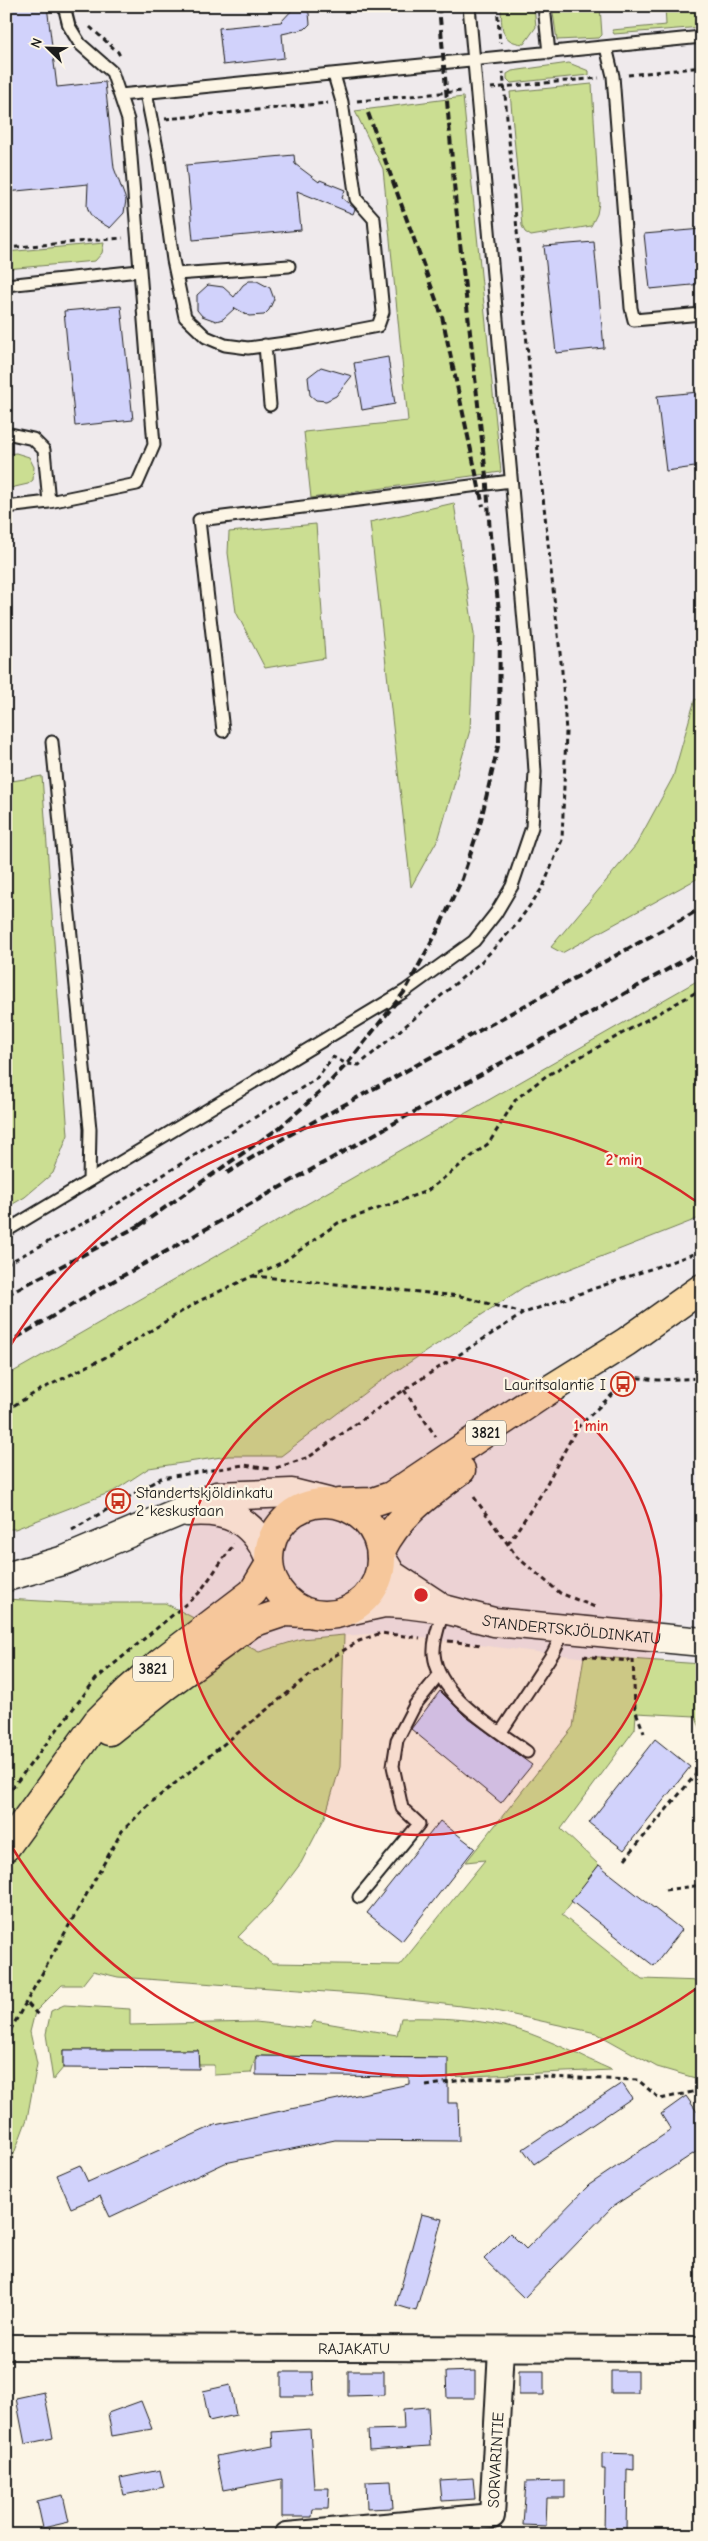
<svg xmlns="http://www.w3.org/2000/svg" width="708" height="2541" viewBox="0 0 708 2541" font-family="'Comic Neue',sans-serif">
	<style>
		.built { fill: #efeaec }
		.green { fill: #cbde92; stroke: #747d57 }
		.building { fill: #d1d2fb; stroke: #1c1c1c }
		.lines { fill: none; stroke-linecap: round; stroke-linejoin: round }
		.lane-casing { stroke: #1c1c1c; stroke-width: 15 }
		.street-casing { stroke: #1c1c1c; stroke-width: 28 }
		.secondary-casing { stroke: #1c1c1c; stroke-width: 31 }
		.primary-casing { stroke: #1c1c1c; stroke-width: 31 }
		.path { stroke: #1c1c1c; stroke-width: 3; stroke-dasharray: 5 4; stroke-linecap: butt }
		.lane { stroke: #fcf5e5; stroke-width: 11 }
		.street { stroke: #fcf5e5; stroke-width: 24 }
		.secondary { stroke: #fcf5e5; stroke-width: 28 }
		.primary { stroke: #fbddab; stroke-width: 28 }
		.rail { stroke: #1c1c1c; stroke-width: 4; stroke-dasharray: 8 4; stroke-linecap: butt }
		.ring { fill: none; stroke: #d62828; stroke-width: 2.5 }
		.labels { text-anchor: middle; stroke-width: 4.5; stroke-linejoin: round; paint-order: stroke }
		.shield { fill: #fcf5e5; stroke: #5f5d58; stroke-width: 1 }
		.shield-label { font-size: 15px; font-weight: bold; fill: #1c1c1c }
		.poi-label { font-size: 16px; fill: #1c1c1c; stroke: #fcf5e5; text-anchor: end }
		.street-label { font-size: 16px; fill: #1c1c1c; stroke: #fcf5e5 }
		.centre { fill: #d62828; stroke: #fcf5e5; stroke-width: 2.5 }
		.ring-label { font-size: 15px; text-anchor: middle; font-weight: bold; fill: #d62828; stroke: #fcf5e5; stroke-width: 4.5; stroke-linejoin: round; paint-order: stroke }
	</style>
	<rect width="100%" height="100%" fill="#fcf5e5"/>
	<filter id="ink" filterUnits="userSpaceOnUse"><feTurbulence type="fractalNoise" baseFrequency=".02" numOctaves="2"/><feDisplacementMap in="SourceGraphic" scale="10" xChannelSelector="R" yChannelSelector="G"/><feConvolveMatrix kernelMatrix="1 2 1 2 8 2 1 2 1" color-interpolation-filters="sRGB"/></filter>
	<g filter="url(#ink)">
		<!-- built -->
		<path class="built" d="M 6,6 L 702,6 L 702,979 L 6,1384 Z
			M 702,1217 L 702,1672 L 381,1633 L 301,1639 L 259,1652 L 165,1603 L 75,1603 L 6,1599 L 6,1529 L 15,1529 L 114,1491 L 149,1468 L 228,1456 L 281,1456 L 375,1385 L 524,1287 Z"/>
		<!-- green -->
		<path class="green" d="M 501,6 L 534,6 L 536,27 L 524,44 C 499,42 502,27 501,6 Z
			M 552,6 L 600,6 L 602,35 L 599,38 L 557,40 Z
			M 665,6 L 702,6 L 702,27 L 614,34 L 612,30 L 666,25 Z
			M 569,63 L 589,71 L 589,75 L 511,83 L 507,79 L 507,74 L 512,71 Z
			M 592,84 L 599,203 L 597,214 L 591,226 L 531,236 L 525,232 L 522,226 L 510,92 Z
			M 463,97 L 501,472 L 311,498 L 304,432 L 408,421 L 383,169 L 355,111 Z
			M 104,243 L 102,253 L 95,261 L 6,269 L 6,252 Z
			M 16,453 L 29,457 L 34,467 L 33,480 L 28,484 L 6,489 L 6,454 Z
			M 454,503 L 474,634 L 470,730 L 439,837 L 411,887 L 370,522 Z
			M 316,524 L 325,658 L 265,668 L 236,612 L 228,553 L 229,532 Z
			M 695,699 L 702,701 L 702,876 L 562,953 L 551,947 L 636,845 L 673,777 Z
			M 42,776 L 68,1135 L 53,1173 L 25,1197 L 6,1208 L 6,782 Z
			M 702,978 L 702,1217 L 524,1287 L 375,1385 L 281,1456 L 228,1456 L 149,1468 L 114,1491 L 15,1529 L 6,1529 L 6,1376 Z
			M 6,1599 L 75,1603 L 165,1603 L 259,1652 L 301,1639 L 344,1635 L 340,1767 L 325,1817 L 301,1863 L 271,1903 L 238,1937 L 272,1963 L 400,1965 L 485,1860 L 466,1862 L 573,1727 L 584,1656 L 702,1664 L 702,1732 L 695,1716 L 636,1713 L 635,1729 L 561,1829 L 599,1865 L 562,1915 L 642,1979 L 702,1981 L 702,2080 L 657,2067 L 596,2033 L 486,2009 L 368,1995 L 118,1977 L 93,1971 L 82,1985 L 62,1985 L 35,2012 L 30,2032 L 37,2064 L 27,2119 L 6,2175 Z
			M 64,2005 L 130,2009 L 130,2025 L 255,2022 L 310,2028 L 314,2021 L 397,2035 L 401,2018 C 439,2017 482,2019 519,2030 C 551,2040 582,2057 612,2070 L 447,2077 L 447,2058 L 256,2056 L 251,2073 L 214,2075 L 214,2065 L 198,2065 L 198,2050 L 63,2050 L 63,2068 L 53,2080 L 46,2034 L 51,2011 Z"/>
		<!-- building -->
		<path class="building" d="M 6,6 L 47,6 L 57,87 L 105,82 L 114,168 L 126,200 L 124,213 L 110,228 L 93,218 L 89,212 L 87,206 L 88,184 L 6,192 Z
			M 300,7 L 309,13 L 310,24 L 305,29 L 282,34 L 284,58 L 223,65 L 219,28 L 281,22 L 293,9 Z
			M 294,155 L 295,164 L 319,182 L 320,180 L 345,190 L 342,198 L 355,209 L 353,214 L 297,191 L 301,230 L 193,240 L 186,165 Z
			M 702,229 L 702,284 L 650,289 L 644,234 Z
			M 594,242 L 604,348 L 556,353 L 544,246 Z
			M 249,281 L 257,281 L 270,288 L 274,299 L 269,310 L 264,315 L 249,316 L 235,308 L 223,319 L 216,321 L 202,316 L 197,310 L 197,295 L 208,285 L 223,287 L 234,297 L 243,285 Z
			M 121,306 L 133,420 L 75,426 L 64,311 Z
			M 388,357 L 395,404 L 362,410 L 354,363 Z
			M 321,367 L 352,376 L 336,396 L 326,401 L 316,400 L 310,395 L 308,377 Z
			M 699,392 L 702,415 L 702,466 L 666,471 L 657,396 Z
			M 440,1691 L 465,1716 L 532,1765 L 501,1803 L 411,1729 Z
			M 655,1739 L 690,1767 L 624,1850 L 589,1823 Z
			M 440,1821 L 475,1848 L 402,1941 L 367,1913 Z
			M 599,1865 L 682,1930 L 654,1966 L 571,1901 Z
			M 63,2050 L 198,2050 L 199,2069 L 63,2068 Z
			M 256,2056 L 448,2058 L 448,2103 L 458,2103 L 459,2141 L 335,2140 L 225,2163 L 110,2217 L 100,2196 L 71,2208 L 57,2175 L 80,2165 L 88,2182 L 215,2125 L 409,2084 L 409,2077 L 256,2075 Z
			M 622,2083 L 632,2098 L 534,2164 L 523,2149 Z
			M 686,2096 L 702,2119 L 702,2148 L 612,2207 L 524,2298 L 484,2259 L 510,2233 L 526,2249 L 589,2185 L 671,2130 L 661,2114 Z
			M 421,2214 L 442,2219 L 416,2311 L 396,2305 Z
			M 348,2371 L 384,2371 L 384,2395 L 348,2396 Z
			M 475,2371 L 475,2398 L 447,2398 L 446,2372 Z
			M 519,2371 L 544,2371 L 544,2395 L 519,2395 Z
			M 611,2371 L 638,2371 L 638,2393 L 611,2393 Z
			M 281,2372 L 313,2372 L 314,2396 L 281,2396 Z
			M 230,2385 L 236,2415 L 209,2421 L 203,2391 Z
			M 44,2392 L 53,2438 L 25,2444 L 16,2398 Z
			M 141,2401 L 152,2429 L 112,2436 L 108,2413 Z
			M 428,2407 L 430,2446 L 369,2450 L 368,2430 L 404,2429 L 403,2409 Z
			M 310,2429 L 314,2488 L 329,2488 L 328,2509 L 313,2509 L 312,2517 L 282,2517 L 282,2479 L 223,2490 L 216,2456 L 273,2446 L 272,2432 Z
			M 602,2453 L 634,2454 L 634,2470 L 627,2469 L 626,2533 L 604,2533 L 605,2469 L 602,2469 Z
			M 160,2470 L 164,2487 L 124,2495 L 120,2478 Z
			M 473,2478 L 475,2499 L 442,2501 L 440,2480 Z
			M 391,2481 L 393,2508 L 367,2509 L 366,2482 Z
			M 565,2481 L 565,2498 L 547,2498 L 546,2526 L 523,2525 L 526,2482 Z
			M 63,2495 L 69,2522 L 43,2528 L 37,2501 Z"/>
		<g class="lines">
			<defs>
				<path id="lane" d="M 544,6 L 549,53
					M 606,47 L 613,76 L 631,308 L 634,320 L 702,314
					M 146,93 L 158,153 L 173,260 L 185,317 L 206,337 L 225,345 L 248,348 L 300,341 L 378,326 L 383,312 L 374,219 L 356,199 L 342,102 L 334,75
					M 120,95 L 702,37
					M 176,274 L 289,266
					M 6,285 L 139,271
					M 265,345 L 270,405
					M 6,433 L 33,439 L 44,450 L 49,502
					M 6,507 L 49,502 L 137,484 L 154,445 L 128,120 L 112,72 L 80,44 L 69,26 L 64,6
					M 223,731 L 199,520 L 511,481
					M 52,742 L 90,1129 L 89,1181
					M 6,1231 L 405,991 L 474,941 L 496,913 L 512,886 L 532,827 L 535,772 L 529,678 L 469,6
					M 444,1609 C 440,1623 433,1639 434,1654 C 438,1697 495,1728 527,1752
					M 501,1732 L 553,1653 L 565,1629
					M 359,1897 L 419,1824 L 402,1808 L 393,1766 L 397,1740 L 415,1705 L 439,1675"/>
				<g id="street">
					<path id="s1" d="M 6,2347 L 702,2349"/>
					<path id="s2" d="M 287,2535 L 492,2516 L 501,2349"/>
				</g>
				<g id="secondary">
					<path d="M 188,1512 C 227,1509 252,1519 268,1556"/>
					<path d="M 381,1557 L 392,1575 L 436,1604"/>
					<path d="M 6,1577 L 65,1560 L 217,1496 L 292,1493 L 328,1502"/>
					<path id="s3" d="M 347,1611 L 384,1603 L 405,1604 L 444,1609 L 494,1622 L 702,1642"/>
				</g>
				<path id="primary" d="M269 1559a56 56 0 1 1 112 0a56 56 0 1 1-112 0Z
					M 339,1503 L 373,1502 L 391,1496 L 549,1390 L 626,1342 L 702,1288
					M 381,1551 C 398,1515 429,1494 461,1470
					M 109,1731 L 163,1688 L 252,1623 L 285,1612 L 305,1613
					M 6,1847 L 97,1722 L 129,1690 L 161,1662 L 253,1592 L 268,1567"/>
			</defs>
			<!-- lane casing -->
			<use href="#lane" class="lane-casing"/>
			<!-- street casing -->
			<use href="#street" class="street-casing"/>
			<!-- secondary casing -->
			<use href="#secondary" class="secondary-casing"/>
			<!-- primary casing -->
			<use href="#primary" class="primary-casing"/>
			<!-- path -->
			<path class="path" d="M 497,6 L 500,43
				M 90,27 L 118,52 L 121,58
				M 628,75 L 702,67
				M 491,88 L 599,78
				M 357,101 L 462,91
				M 165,119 L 328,103
				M 6,248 L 123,238
				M 6,1264 L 101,1214 L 316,1079 L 333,1057 L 347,1064 L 359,1065 L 481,962 L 516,925 L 543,887 L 562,840 L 566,732 L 562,671 L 530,378 L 503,72
				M 253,1276 L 460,1296 L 523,1313
				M 404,1390 L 436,1437
				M 6,1410 L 40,1390 L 114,1353 L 199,1301 L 283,1262 L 338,1223 L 427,1191 L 489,1143 L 516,1099 L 546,1076 L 702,989
				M 276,1468 L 309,1457 L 404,1390 L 524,1313 L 702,1251
				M 474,1497 L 517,1557 L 560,1593 L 595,1607
				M 72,1530 L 161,1478 L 244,1465 L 270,1469
				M 508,1544 L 540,1496 L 577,1428 L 623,1384 L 631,1377 L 658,1380 L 702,1378
				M 448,1641 L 482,1645
				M 583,1656 L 628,1661 L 630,1659
				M 633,1659 L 635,1709 L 644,1733
				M 6,1796 L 96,1679 L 199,1593 L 234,1544
				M 625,1859 L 702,1767
				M 665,1890 L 702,1885
				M 28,2004 L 38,2015
				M 6,2038 L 122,1831 L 153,1801 L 331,1658 L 359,1641 L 381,1633 L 420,1638
				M 426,2086 L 468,2079 L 543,2077 L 638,2080 L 660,2099 L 702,2090"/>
			<!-- lane -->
			<use href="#lane" class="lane"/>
			<!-- street -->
			<use href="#street" class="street"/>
			<!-- secondary -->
			<use href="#secondary" class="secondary"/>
			<!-- primary -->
			<use href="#primary" class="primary"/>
			<!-- rail -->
			<path class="rail" d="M 368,113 L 442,316 L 483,506
				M 227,1173 L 284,1138 L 702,908
				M 140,1225 L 279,1128 L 319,1093 L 347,1064 L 405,991 L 437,932 L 462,879 L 480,824 L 499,742 L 500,619 L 490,535 L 487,485 L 456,207 L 439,6
				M 6,1295 L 146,1222
				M 6,1344 L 85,1297 L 702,950"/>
		</g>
	</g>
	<!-- distance rings -->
	<circle cx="421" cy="1595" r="240" fill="#d62828" fill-opacity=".12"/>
	<g class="ring">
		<circle cx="421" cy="1595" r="240"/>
		<path d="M700 1986A480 480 0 0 1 7 1839M7 1351A480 480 0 0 1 700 1204"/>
	</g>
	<!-- icons -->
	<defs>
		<symbol id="bus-ring" viewBox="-11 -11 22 22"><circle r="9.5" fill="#fcf5e5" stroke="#c8321e" stroke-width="1.5"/><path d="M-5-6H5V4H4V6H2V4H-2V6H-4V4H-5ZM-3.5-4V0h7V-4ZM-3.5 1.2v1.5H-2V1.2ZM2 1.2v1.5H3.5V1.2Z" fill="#c8321e"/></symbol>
	</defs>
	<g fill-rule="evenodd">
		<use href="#bus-ring" x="609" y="1370" width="28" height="28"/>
		<use href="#bus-ring" x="104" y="1487" width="28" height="28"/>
	</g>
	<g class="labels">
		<!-- shield labels -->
		<g class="shield">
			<rect x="466" y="1420.5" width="40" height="25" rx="4"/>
			<rect x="133" y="1656.5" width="40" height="25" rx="4"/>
		</g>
		<g class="shield-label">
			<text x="486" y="1438">3821</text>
			<text x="153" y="1674">3821</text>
		</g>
		<!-- poi labels -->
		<g class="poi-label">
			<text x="606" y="1390">Lauritsalantie I</text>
			<text x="136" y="1498" text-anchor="start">Standertskjöldinkatu<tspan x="136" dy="18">2 keskustaan</tspan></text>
		</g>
		<!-- street labels -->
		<g class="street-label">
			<text dy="6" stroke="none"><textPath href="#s3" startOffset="228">STANDERTSKJÖLDINKATU</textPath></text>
			<text dy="6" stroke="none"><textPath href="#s1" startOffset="348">RAJAKATU</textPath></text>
			<text dy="6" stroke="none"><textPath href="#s2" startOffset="262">SORVARINTIE</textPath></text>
		</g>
	</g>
	<circle cx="421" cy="1595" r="8" class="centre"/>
	<g class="ring-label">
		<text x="624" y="1165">2 min</text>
		<text x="591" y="1431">1 min</text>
	</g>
	<!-- margin -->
	<rect width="708" height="2541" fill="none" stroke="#fcf5e5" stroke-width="25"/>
	<rect x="12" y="12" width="683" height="2516" fill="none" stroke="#1c1c1c" stroke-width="2" filter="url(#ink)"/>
	<!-- north arrow -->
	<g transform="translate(48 48) rotate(293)" stroke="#fcf5e5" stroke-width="4" paint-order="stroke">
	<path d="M0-4L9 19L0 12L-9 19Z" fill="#1c1c1c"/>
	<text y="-8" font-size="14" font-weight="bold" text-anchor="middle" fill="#1c1c1c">N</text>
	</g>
</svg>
